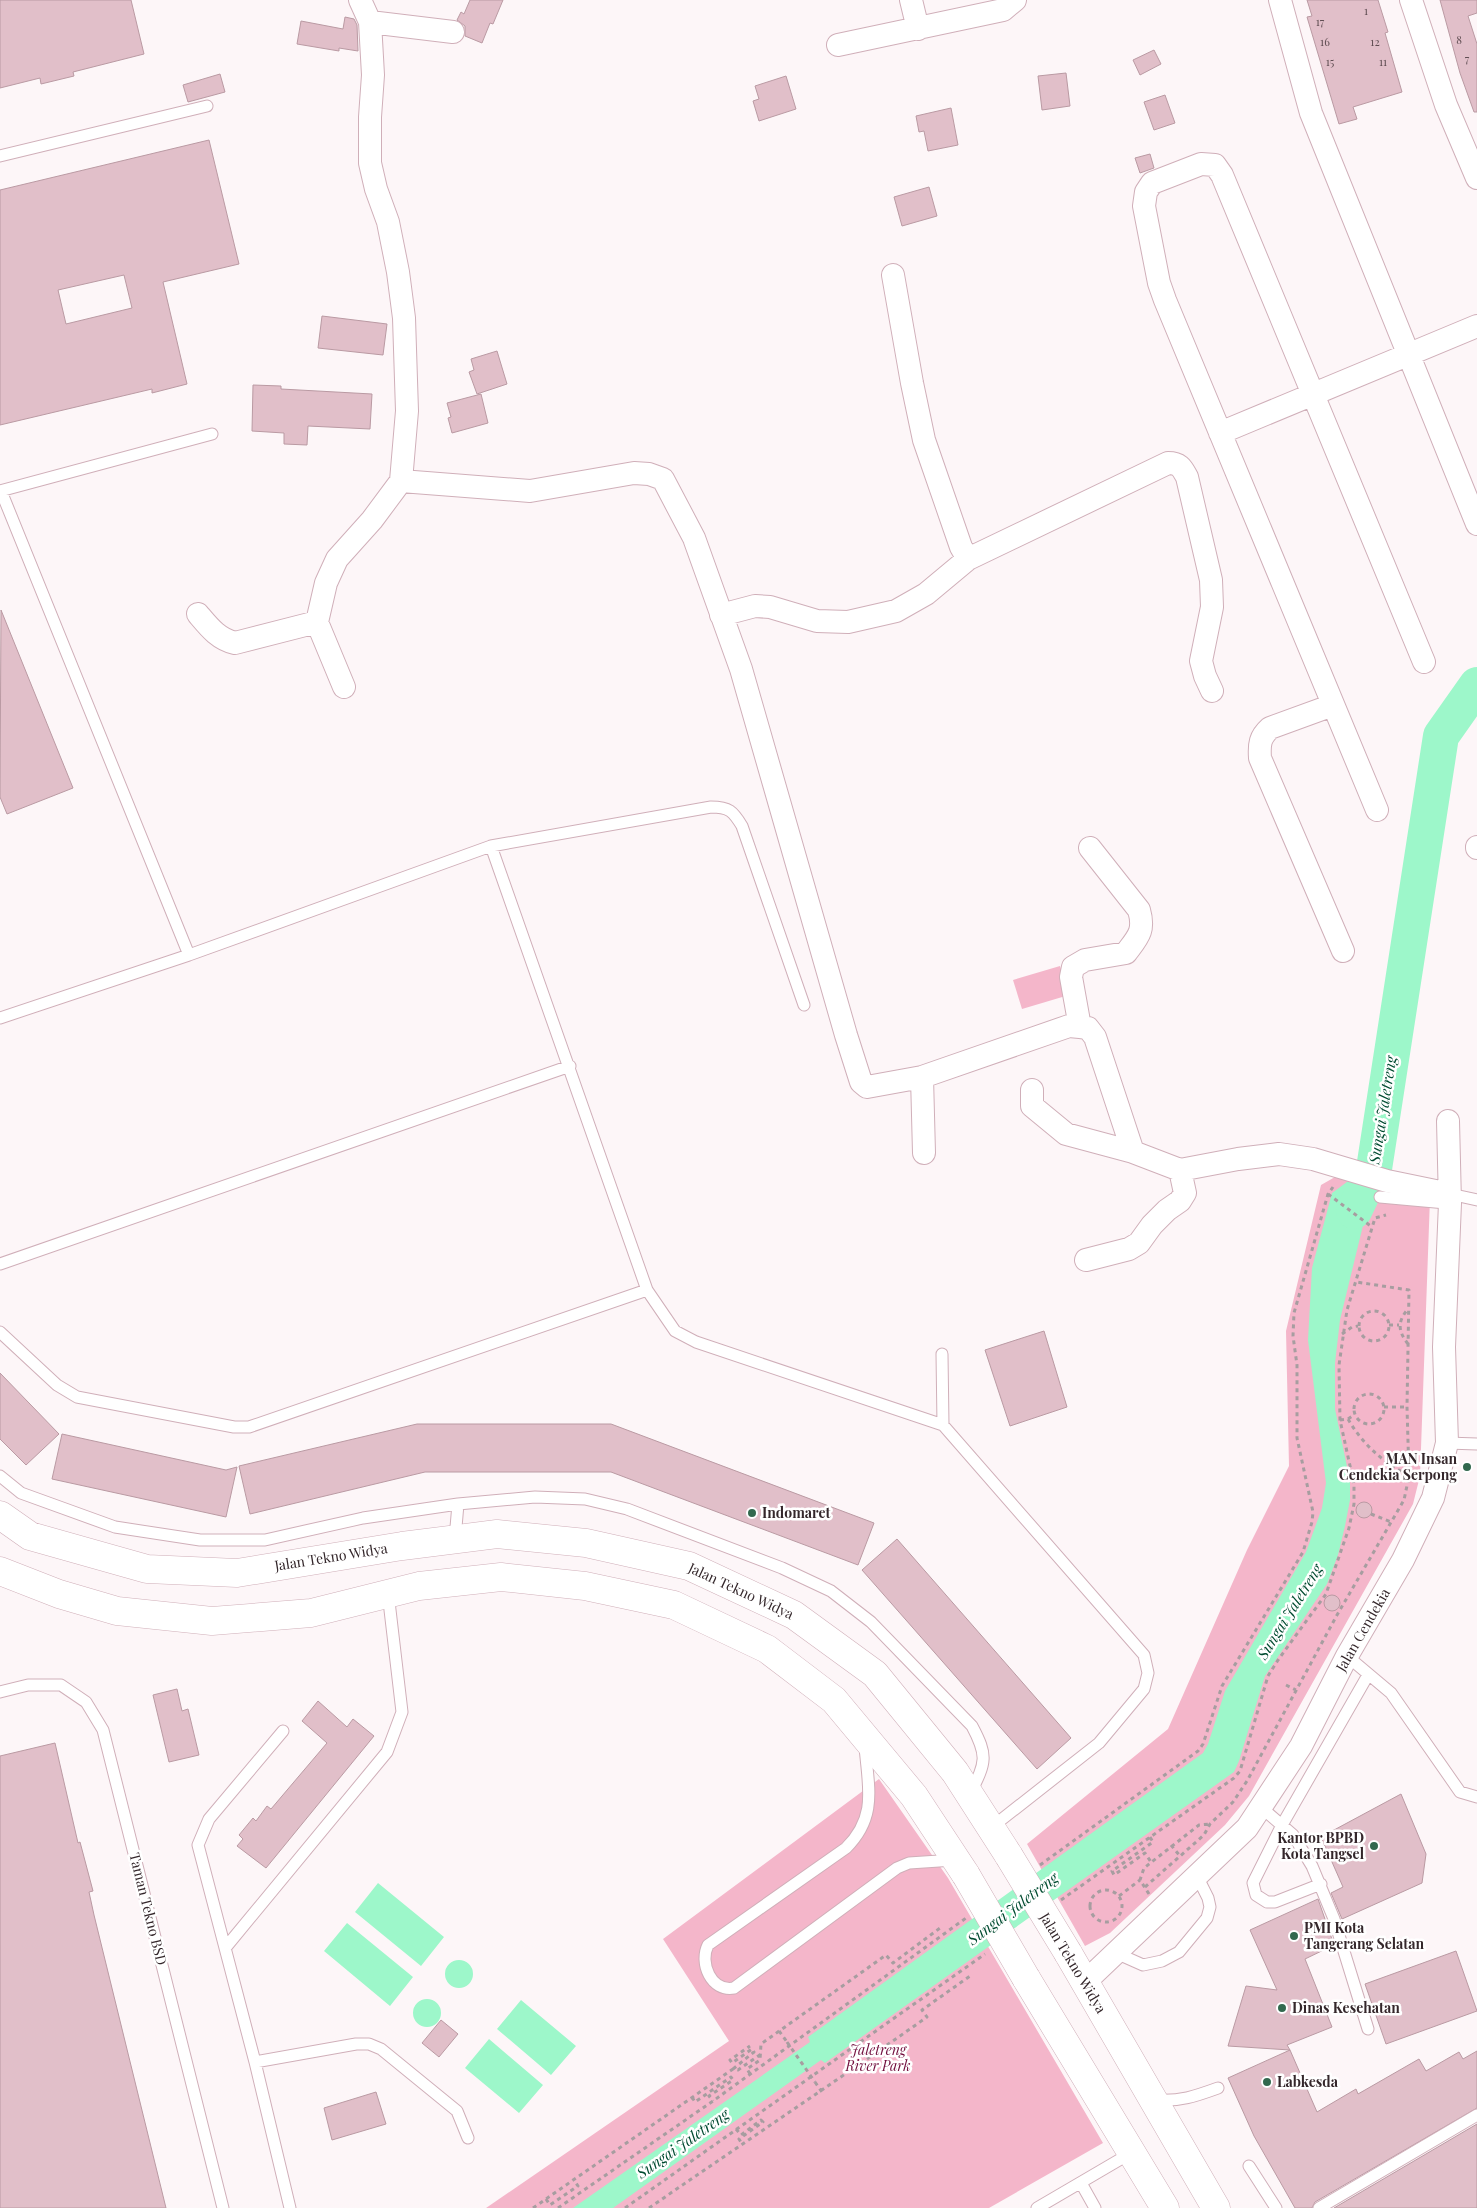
<svg xmlns="http://www.w3.org/2000/svg" width="1477" height="2208" viewBox="0 0 1477 2208" font-family="'Playfair Display',serif">
	<style>
		.green { fill: #f4b6ca }
		.water { fill: #9df7ca }
		.lines { fill: none; stroke-linecap: round; stroke-linejoin: round }
		.river { stroke: #9df7ca; stroke-width: 36 }
		.building { fill: #e1bfc9; stroke: #ba9aa3; fill-rule: evenodd }
		.lane-casing { stroke: #d0afb9; stroke-width: 13 }
		.street-casing { stroke: #d0afb9; stroke-width: 24 }
		.secondary-casing { stroke: #d0afb9; stroke-width: 29 }
		.path { stroke: #a79da0; stroke-width: 3; stroke-dasharray: 4 4; stroke-linecap: butt }
		.lane { stroke: #fff; stroke-width: 11 }
		.street { stroke: #fff; stroke-width: 22 }
		.secondary { stroke: #fff; stroke-width: 28 }
		.secondary-bridge-casing { stroke: #d0afb9; stroke-width: 29; stroke-linecap: butt }
		.path-bridge { stroke: #a79da0; stroke-width: 3; stroke-dasharray: 4 4; stroke-linecap: butt }
		.secondary-bridge { stroke: #fff; stroke-width: 28 }
		.poi-dot { fill: #32684e; stroke: #fff; stroke-width: 2 }
		.labels { text-anchor: middle; stroke-width: 5; stroke-linejoin: round; paint-order: stroke }
		.number-label { font-size: 11px; fill: #5f4d52 }
		.poi-label { font-size: 14px; font-weight: bold; fill: #34272b; stroke: #fff; text-anchor: start }
		.street-label { font-size: 14px; fill: #34272b; stroke: #fff }
		.park-label { font-size: 14px; font-style: italic; fill: #720e3e; stroke: #fff }
		.water-label { font-size: 15px; font-style: italic; fill: #004b30; stroke: #fff }
	</style>
	<rect width="100%" height="100%" fill="#fdf6f8"/>
	<!-- green -->
	<path class="green" d="M 1060,966 L 1069,995 L 1022,1009 L 1013,980 Z
		M 1342,1173 L 1430,1198 L 1420,1476 L 1413,1504 L 1249,1796 L 1225,1825 L 1110,1933 L 1085,1946 L 1027,1844 L 1168,1729 L 1247,1550 L 1289,1466 L 1286,1331 L 1321,1185 Z
		M 879,1779 L 948,1878 L 1103,2143 L 989,2208 L 486,2208 L 729,2041 L 663,1939 Z"/>
	<!-- water -->
	<path class="water" d="M 1366,1168 L 1385,1174 L 1371,1206 L 1367,1209 L 1340,1320 L 1335,1363 L 1335,1409 L 1350,1481 L 1350,1500 L 1345,1526 L 1338,1555 L 1327,1584 L 1265,1676 L 1239,1761 L 1234,1772 L 825,2063 L 821,2060 L 613,2208 L 573,2208 L 810,2042 L 808,2037 L 1203,1753 L 1208,1744 L 1225,1691 L 1306,1552 L 1322,1508 L 1326,1483 L 1308,1340 L 1312,1268 L 1332,1193 Z
		M 378,1883 L 444,1937 L 421,1966 L 355,1912 Z
		M 347,1923 L 413,1977 L 390,2006 L 324,1951 Z
		M445 1974a14 14 0 1 1 28 0a14 14 0 1 1-28 0Z
		M413 2013a14 14 0 1 1 28 0a14 14 0 1 1-28 0Z
		M 521,2000 L 576,2046 L 551,2075 L 497,2029 Z
		M 489,2039 L 543,2085 L 519,2113 L 465,2068 Z"/>
	<g class="lines">
		<!-- river -->
		<path class="river" d="M 1354,1211 L 1374,1169 L 1441,736 L 1477,685"/>
	</g>
	<!-- building -->
	<path class="building" d="M 0,0 L 131,0 L 144,54 L 73,72 L 74,76 L 41,84 L 40,78 L 0,88 Z
		M 470,0 L 503,0 L 493,24 L 490,23 L 482,43 L 465,36 L 465,26 L 457,20 L 461,12 L 464,14 Z
		M 1307,0 L 1378,0 L 1388,32 L 1385,33 L 1402,92 L 1353,107 L 1357,119 L 1339,124 L 1307,17 L 1312,16 Z
		M 1440,0 L 1477,0 L 1477,13 L 1468,16 L 1477,44 L 1477,112 L 1474,112 L 1460,73 Z
		M 345,17 L 354,19 L 357,25 L 358,51 L 339,48 L 339,51 L 297,44 L 301,21 L 343,29 Z
		M 1154,50 L 1161,64 L 1140,75 L 1133,60 Z
		M 1066,73 L 1070,106 L 1042,110 L 1038,76 Z
		M 220,74 L 225,92 L 188,102 L 183,85 Z
		M 786,76 L 796,109 L 759,121 L 753,101 L 759,99 L 755,86 Z
		M 1165,95 L 1175,123 L 1154,130 L 1144,102 Z
		M 951,108 L 958,145 L 928,151 L 924,131 L 919,132 L 916,116 Z
		M 209,140 L 239,264 L 163,282 L 187,384 L 152,393 L 152,389 L 0,425 L 0,190 ZM 124,275 L 132,308 L 66,324 L 58,290 Z
		M 1150,154 L 1154,168 L 1140,173 L 1135,158 Z
		M 929,187 L 937,216 L 902,226 L 894,197 Z
		M 322,316 L 387,324 L 383,355 L 318,348 Z
		M 497,351 L 507,384 L 477,394 L 469,372 L 474,370 L 471,359 Z
		M 253,385 L 281,386 L 281,389 L 372,394 L 370,429 L 308,426 L 307,445 L 284,444 L 284,433 L 252,431 Z
		M 481,394 L 488,423 L 452,433 L 448,418 L 451,417 L 447,403 Z
		M 1,610 L 73,788 L 7,814 L 0,797 Z
		M 1044,1331 L 1067,1407 L 1010,1426 L 985,1350 Z
		M 0,1373 L 59,1434 L 26,1465 L 0,1439 Z
		M 417,1424 L 611,1424 L 874,1523 L 858,1565 L 611,1472 L 425,1472 L 250,1514 L 239,1466 Z
		M 62,1434 L 226,1470 L 237,1467 L 226,1517 L 52,1479 Z
		M1356 1510a8 8 0 1 1 16 0a8 8 0 1 1-16 0Z
		M 897,1539 L 1071,1738 L 1037,1769 L 862,1570 Z
		M1324 1603a8 8 0 1 1 16 0a8 8 0 1 1-16 0Z
		M 177,1689 L 182,1711 L 188,1709 L 199,1755 L 169,1762 L 153,1695 Z
		M 318,1701 L 347,1727 L 353,1719 L 374,1736 L 266,1868 L 237,1846 L 243,1839 L 239,1835 L 253,1818 L 256,1821 L 267,1806 L 271,1809 L 327,1743 L 302,1721 Z
		M 55,1743 L 78,1843 L 80,1842 L 93,1891 L 89,1892 L 94,1915 L 166,2208 L 0,2208 L 0,1756 Z
		M 1401,1794 L 1426,1854 L 1422,1883 L 1342,1919 L 1331,1893 L 1343,1887 L 1321,1837 Z
		M 1318,1899 L 1334,1945 L 1305,1959 L 1332,2027 L 1287,2045 L 1290,2050 L 1228,2046 L 1246,1986 L 1277,1990 L 1250,1930 Z
		M 1456,1951 L 1477,2011 L 1386,2044 L 1365,1984 Z
		M 441,2020 L 458,2034 L 439,2057 L 422,2043 Z
		M 1290,2050 L 1317,2112 L 1356,2089 L 1358,2094 L 1419,2059 L 1426,2071 L 1459,2052 L 1463,2059 L 1477,2051 L 1477,2108 L 1315,2202 L 1312,2208 L 1295,2208 L 1254,2136 L 1228,2078 Z
		M 376,2092 L 386,2124 L 332,2140 L 324,2108 Z
		M 1477,2124 L 1477,2208 L 1334,2208 Z"/>
	<g class="lines">
		<defs>
			<path id="lane" d="M 0,156 L 207,106
				M 0,491 L 212,434
				M 1,491 L 189,955
				M 491,846 L 647,1290 L 675,1331 L 696,1342 L 943,1425 L 1144,1655 L 1148,1673 L 1144,1689 L 1099,1743 L 992,1827
				M 0,1018 L 189,955 L 491,846 L 711,807 C 729,807 733,811 742,826 L 804,1005
				M 1450,1194 L 1477,1200
				M 1380,1197 L 1446,1203
				M 0,1264 L 570,1066
				M 0,1332 L 57,1385 L 77,1397 L 234,1427 L 249,1427 L 647,1290
				M 942,1354 L 943,1425
				M 1447,1443 L 1477,1444
				M 0,1476 L 21,1493 L 115,1527 L 200,1540 L 265,1540 L 363,1518 L 458,1504 L 455,1539
				M 458,1504 L 535,1497 L 585,1499 L 627,1509 L 782,1568 L 831,1591 L 871,1622 L 972,1726 C 988,1756 986,1762 971,1792
				M 1347,1656 L 1391,1693 L 1460,1792 L 1477,1797
				M 0,1692 L 28,1685 L 61,1685 L 86,1702 L 103,1730 L 223,2208
				M 283,1731 L 209,1819 L 198,1845 L 255,2062 L 356,2044 L 369,2044 L 381,2049 L 457,2111 L 468,2138
				M 865,1746 C 868,1787 878,1816 846,1848 L 708,1945 C 699,1963 711,1992 734,1988 L 897,1868 L 909,1863 L 954,1860
				M 1262,1808 L 1293,1835 L 1312,1866 L 1334,1919 L 1368,2029
				M 1321,1884 L 1275,1902 L 1267,1902 L 1256,1895 L 1253,1883 L 1282,1825 L 1368,1675
				M 226,1947 L 387,1752 L 402,1712 L 388,1593
				M 1116,1953 L 1143,1965 L 1162,1961 L 1179,1952 L 1207,1918 L 1210,1907 L 1208,1898 L 1197,1876
				M 255,2062 L 290,2208
				M 1156,2100 C 1179,2102 1196,2096 1218,2088
				M 1249,2166 L 1276,2208
				M 1081,2183 L 1095,2208
				M 1037,2208 L 1131,2153
				M 1319,2208 L 1477,2115"/>
			<path id="street" d="M 911,0 L 918,29
				M 1280,0 L 1311,113 L 1477,524
				M 1411,0 L 1446,105 L 1477,178
				M 370,22 L 453,32
				M 838,45 L 1003,10 L 1015,0
				M 893,275 L 912,383 L 924,440 L 961,547 L 968,559 L 1168,463 C 1180,463 1182,468 1187,477 L 1211,580 L 1212,607 L 1201,661 L 1205,676 L 1212,691
				M 1220,433 L 1477,326
				M 401,481 L 530,491 L 634,473 L 649,474 L 663,479 L 694,538 L 741,669 L 846,1035 L 861,1082 L 867,1087 L 922,1077 L 1069,1026 L 1080,1027 L 1071,977 L 1073,967 L 1085,960 L 1126,953 C 1138,937 1145,931 1139,910 L 1090,848
				M 198,614 C 209,627 218,639 235,643 L 317,622
				M 721,615 L 755,606 L 770,607 L 817,621 L 848,622 L 896,611 L 926,594 L 968,559
				M 344,687 L 317,622 L 326,583 L 337,559 L 372,520 L 401,481 L 407,411 L 404,318 L 398,272 L 388,222 L 376,189 L 370,163 L 370,117 L 373,75 L 370,22 L 360,0
				M 1333,705 L 1270,728 C 1260,737 1259,744 1260,758 L 1343,951
				M 1377,810 L 1165,300 L 1159,283 L 1144,206 L 1146,192 L 1152,183 L 1201,164 L 1215,165 L 1222,175 L 1424,662
				M 1477,847 L 1477,848
				M 1080,1027 L 1088,1028 L 1095,1037 L 1133,1152 L 1180,1170 L 1238,1159 L 1279,1154 L 1313,1159 L 1387,1181 L 1450,1194
				M 922,1077 L 924,1153
				M 1032,1090 L 1032,1106 L 1066,1134 L 1133,1152
				M 1086,1260 L 1129,1249 L 1139,1243 L 1152,1225 L 1167,1210 L 1180,1201 L 1185,1193 L 1180,1170
				M 1084,1983 L 1247,1828 L 1301,1746 L 1347,1656 L 1403,1560 L 1433,1498 L 1447,1443 L 1444,1347 L 1450,1203 L 1448,1121"/>
			<path id="secondary" d="M 0,1515 L 30,1536 L 147,1569 L 237,1573 L 402,1546 L 497,1534 L 586,1543 L 689,1566 L 794,1615 L 875,1674 L 955,1772 L 1009,1856
				M 0,1571 L 59,1594 L 117,1611 L 212,1621 L 311,1613 L 419,1586 L 501,1577 L 585,1586 L 674,1605 L 767,1649 L 834,1700 L 914,1796 L 966,1875
				M 1068,1953 L 1216,2208
				M 1026,1978 L 1165,2208"/>
		</defs>
		<!-- lane casing -->
		<use href="#lane" class="lane-casing"/>
		<!-- street casing -->
		<use href="#street" class="street-casing"/>
		<!-- secondary casing -->
		<use href="#secondary" class="secondary-casing"/>
		<!-- path -->
		<path class="path" d="M 1328,1194 L 1372,1227
			M1359 1326a15 15 0 1 1 30 0a15 15 0 1 1-30 0Z
			M 1389,1325 L 1399,1325
			M 1342,1334 L 1352,1327 L 1358,1326
			M 1408,1344 C 1398,1331 1397,1322 1408,1309
			M1354 1409a15 15 0 1 1 30 0a15 15 0 1 1-30 0Z
			M 1384,1407 L 1407,1407
			M 1348,1419 C 1363,1445 1383,1462 1409,1476
			M 1340,1420 L 1348,1419 L 1354,1415
			M 1371,1514 L 1391,1522
			M 1286,1685 L 1296,1690
			M 1150,1837 L 1153,1842 L 1112,1871 L 1114,1875 L 1145,1853 L 1151,1862
			M 1171,1845 L 1180,1856
			M 1040,1865 L 1198,1751 L 1203,1744 L 1222,1686 L 1303,1552 L 1312,1522 L 1313,1512 L 1297,1438 L 1297,1365 L 1293,1336 L 1294,1313 L 1328,1194 L 1333,1187
			M 1145,1887 L 1204,1835 L 1210,1824 L 1233,1802 L 1247,1781 L 1337,1615 L 1404,1500 L 1409,1476 L 1407,1407 L 1409,1290 L 1356,1282
			M1090 1906a16 16 0 1 1 32 0a16 16 0 1 1-32 0Z
			M 1149,1894 L 1140,1880 L 1144,1868 L 1199,1825 L 1210,1824
			M 1119,1896 L 1140,1880
			M 1061,1900 L 1234,1778 L 1240,1771 L 1268,1676 L 1278,1660 L 1326,1594 L 1349,1528 L 1354,1504 L 1354,1484 L 1340,1420 L 1339,1365 L 1347,1310 L 1375,1218 L 1386,1215
			M 779,2031 L 787,2042
			M 733,2069 L 754,2052 L 752,2049 L 732,2063 L 730,2060 L 750,2046
			M 750,2074 L 747,2069 L 760,2060 L 761,2044 L 886,1955 L 893,1963 L 940,1928
			M 815,2082 L 822,2092
			M 692,2097 L 695,2102 L 731,2077 L 733,2080 L 709,2096 L 713,2101
			M 736,2129 L 741,2135 L 761,2120 L 763,2122 L 739,2139 L 742,2144
			M 546,2199 L 550,2205 L 578,2186 L 574,2180
			M 533,2208 L 733,2069 L 738,2070 L 761,2054
			M 558,2208 L 713,2101 L 966,1918
			M 625,2208 L 985,1954
			M 649,2208 C 742,2144 835,2082 927,2017 L 922,2010 L 970,1976"/>
		<!-- lane -->
		<use href="#lane" class="lane"/>
		<!-- street -->
		<use href="#street" class="street"/>
		<!-- secondary -->
		<use href="#secondary" class="secondary"/>
		<defs>
			<path id="secondary-bridge" d="M 1009,1856 L 1068,1953
				M 966,1875 L 1026,1978"/>
		</defs>
		<!-- secondary-bridge casing -->
		<use href="#secondary-bridge" class="secondary-bridge-casing"/>
		<!-- path-bridge -->
		<path class="path-bridge" d="M 787,2042 L 815,2082"/>
		<!-- secondary-bridge -->
		<use href="#secondary-bridge" class="secondary-bridge"/>
	</g>
	<!-- markers -->
	<g class="poi-dot">
		<circle cx="1467" cy="1467" r="5"/>
		<circle cx="752" cy="1513" r="5"/>
		<circle cx="1374" cy="1846" r="5"/>
		<circle cx="1294" cy="1936" r="5"/>
		<circle cx="1282" cy="2008" r="5"/>
		<circle cx="1267" cy="2082" r="5"/>
	</g>
	<g class="labels">
		<!-- number labels -->
		<g class="number-label">
			<text x="1366" y="15">1</text>
			<text x="1320" y="26">17</text>
			<text x="1459" y="44">8</text>
			<text x="1325" y="46">16</text>
			<text x="1375" y="46">12</text>
			<text x="1467" y="63">7</text>
			<text x="1330" y="66">15</text>
			<text x="1383" y="66">11</text>
		</g>
		<!-- poi labels -->
		<g class="poi-label">
			<text x="1457" y="1464" text-anchor="end">MAN Insan<tspan x="1457" dy="16">Cendekia Serpong</tspan></text>
			<text x="762" y="1518">Indomaret</text>
			<text x="1364" y="1843" text-anchor="end">Kantor BPBD<tspan x="1364" dy="16">Kota Tangsel</tspan></text>
			<text x="1304" y="1933">PMI Kota<tspan x="1304" dy="16">Tangerang Selatan</tspan></text>
			<text x="1292" y="2013">Dinas Kesehatan</text>
			<text x="1277" y="2087">Labkesda</text>
		</g>
		<!-- street labels -->
		<g class="street-label">
			<text transform="translate(331 1557) rotate(-9)" y="5">Jalan Tekno Widya</text>
			<text transform="translate(741 1591) rotate(25)" y="5">Jalan Tekno Widya</text>
			<text transform="translate(1363 1630) rotate(-60)" y="5">Jalan Cendekia</text>
			<text transform="translate(148 1909) rotate(76)" y="5">Taman Tekno BSD</text>
			<text transform="translate(1073 1963) rotate(59)" y="5">Jalan Tekno Widya</text>
		</g>
		<!-- park labels -->
		<g class="park-label">
			<text x="878" y="2055">Jaletreng<tspan x="878" dy="16">River Park</tspan></text>
		</g>
		<!-- water labels -->
		<g class="water-label">
			<text transform="translate(1383 1110) rotate(-81)" y="5">Sungai Jaletreng</text>
			<text transform="translate(1290 1612) rotate(-58)" y="5">Sungai Jaletreng</text>
			<text transform="translate(1013 1909) rotate(-37)" y="5">Sungai Jaletreng</text>
			<text transform="translate(683 2144) rotate(-35)" y="5">Sungai Jaletreng</text>
		</g>
	</g>
</svg>
